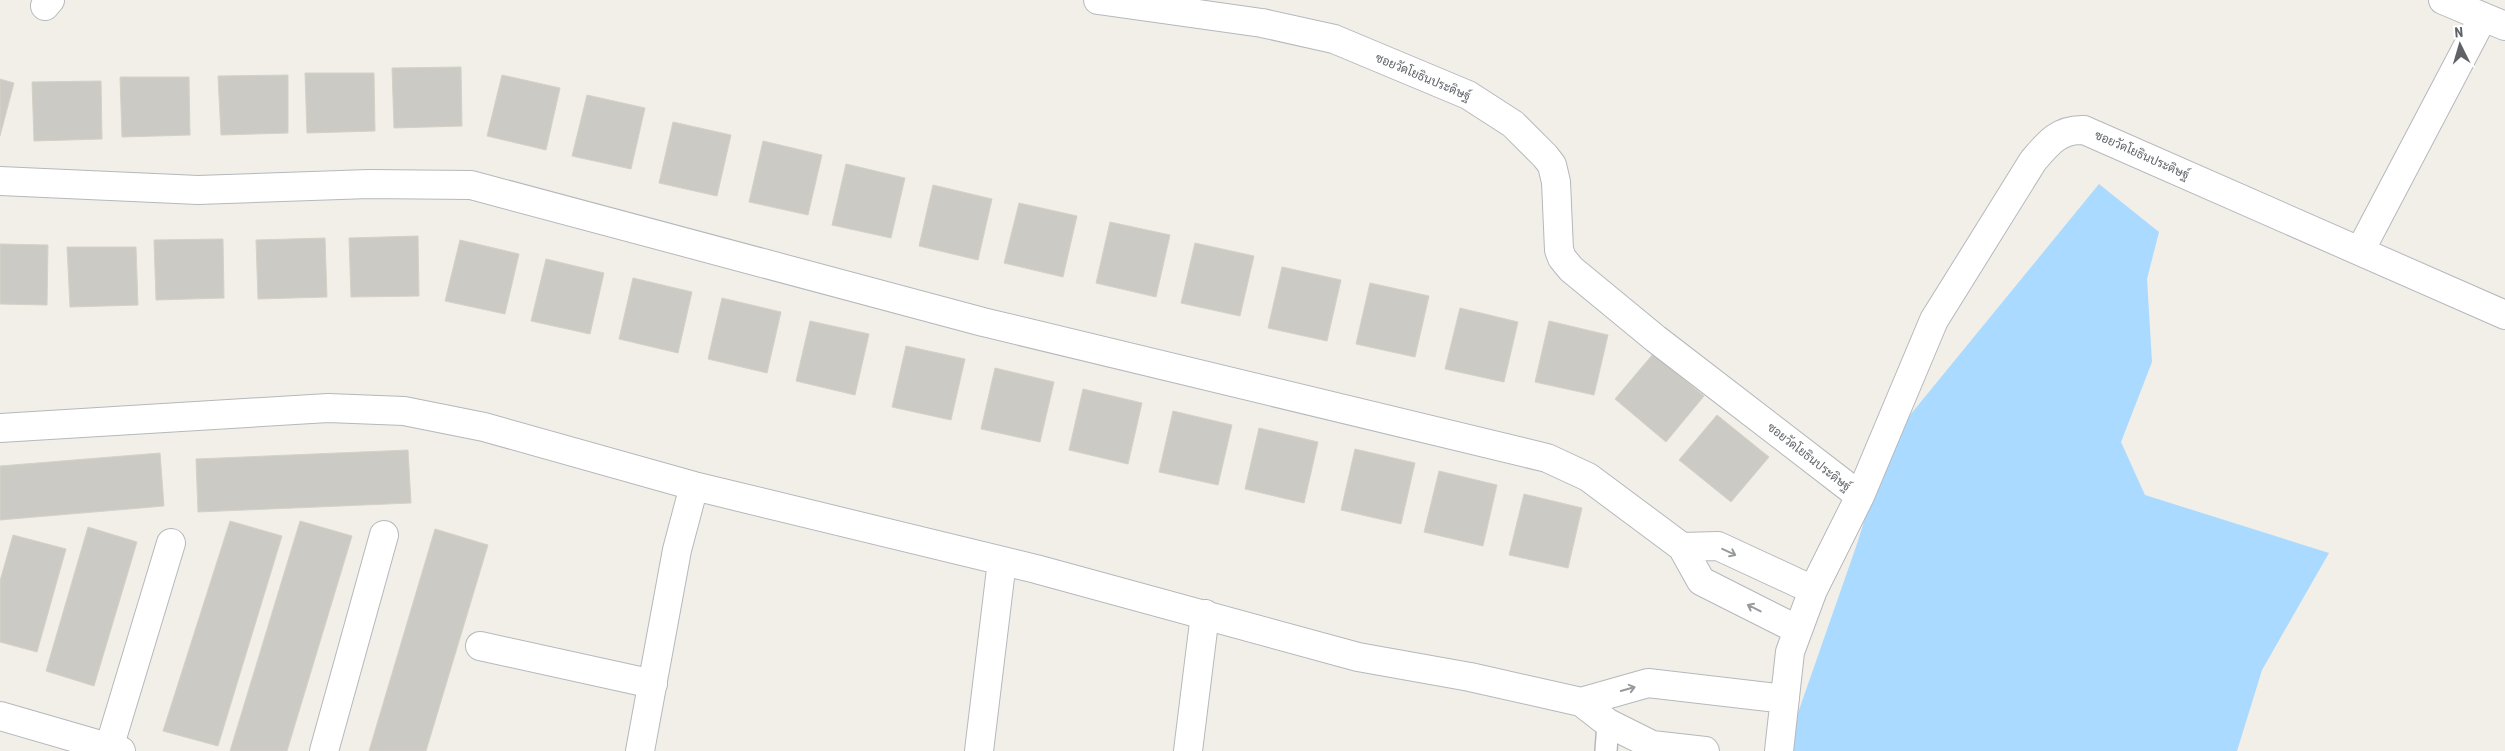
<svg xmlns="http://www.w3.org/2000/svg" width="2505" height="751" viewBox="0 0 2505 751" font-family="'Roboto Condensed',Sarabun,sans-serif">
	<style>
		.water { fill: #aadaff }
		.building { fill: #cccac5; stroke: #d6d1c6 }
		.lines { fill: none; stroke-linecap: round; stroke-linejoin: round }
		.lane-casing { stroke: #b5b8bc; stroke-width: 24 }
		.street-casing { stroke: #b5b8bc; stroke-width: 30 }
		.lane { stroke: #fff; stroke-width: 21 }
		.street { stroke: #fff; stroke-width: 28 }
		.oneway { stroke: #979a9d }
		.labels { text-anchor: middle; stroke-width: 4; stroke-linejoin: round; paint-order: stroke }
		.street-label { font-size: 12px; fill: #5f6368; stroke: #fff }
	</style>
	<rect width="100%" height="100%" fill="#f1efe8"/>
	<!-- water -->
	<path class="water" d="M 2099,184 L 2159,232 L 2147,279 L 2152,362 L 2121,442 L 2145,495 L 2329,553 L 2262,670 L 2237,751 L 1794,751 L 1792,730 L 1858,541 L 1888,442 Z"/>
	<!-- building -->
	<path class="building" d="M 461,67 L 462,126 L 394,128 L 392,68 Z
		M 305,73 L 374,73 L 375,131 L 307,133 Z
		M 288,75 L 288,133 L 221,135 L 218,76 Z
		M 502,75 L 560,88 L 546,150 L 487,136 Z
		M 120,77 L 189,77 L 190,135 L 122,137 Z
		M 0,79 L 14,83 L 0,136 Z
		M 101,81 L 102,139 L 34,141 L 32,82 Z
		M 587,95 L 645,108 L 631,169 L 572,156 Z
		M 673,122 L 731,135 L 717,196 L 659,183 Z
		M 763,141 L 822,155 L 808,215 L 749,202 Z
		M 846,164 L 905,178 L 891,238 L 832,225 Z
		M 933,185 L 992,199 L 978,260 L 919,246 Z
		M 1019,203 L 1077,216 L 1063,277 L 1004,263 Z
		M 1110,222 L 1170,235 L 1156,297 L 1096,283 Z
		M 418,236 L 419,296 L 351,297 L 349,238 Z
		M 325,238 L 327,297 L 258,299 L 256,240 Z
		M 223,239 L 224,298 L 156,300 L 154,240 Z
		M 460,240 L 519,254 L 505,314 L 445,301 Z
		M 1195,243 L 1254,256 L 1240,316 L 1181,303 Z
		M 0,244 L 48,245 L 47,305 L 0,304 Z
		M 67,247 L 136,247 L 138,305 L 70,307 Z
		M 546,259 L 604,273 L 590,334 L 531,321 Z
		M 1282,267 L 1341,280 L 1327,341 L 1268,328 Z
		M 633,278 L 692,292 L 678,353 L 619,339 Z
		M 1370,283 L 1429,296 L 1415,357 L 1356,344 Z
		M 722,298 L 781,312 L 767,373 L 708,359 Z
		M 1460,308 L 1518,322 L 1504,382 L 1445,369 Z
		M 810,321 L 869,334 L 855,395 L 796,381 Z
		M 1549,321 L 1608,335 L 1594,395 L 1535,382 Z
		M 906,346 L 965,359 L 951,420 L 892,407 Z
		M 1653,354 L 1704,396 L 1666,442 L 1615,399 Z
		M 995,368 L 1054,382 L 1040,442 L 981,429 Z
		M 1083,389 L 1142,403 L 1128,464 L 1069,450 Z
		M 1173,411 L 1232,425 L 1218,485 L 1159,472 Z
		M 1717,415 L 1769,457 L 1731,502 L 1679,460 Z
		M 1259,428 L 1318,442 L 1304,503 L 1245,489 Z
		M 1355,449 L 1415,463 L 1401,524 L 1341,510 Z
		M 408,450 L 411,503 L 198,512 L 196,459 Z
		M 160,453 L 164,506 L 0,520 L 0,466 Z
		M 1439,471 L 1497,485 L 1483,546 L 1424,532 Z
		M 1524,494 L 1582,508 L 1568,568 L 1509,555 Z
		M 230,521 L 282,536 L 218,746 L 163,731 Z
		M 300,521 L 352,536 L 287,751 L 230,751 Z
		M 88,527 L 137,542 L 94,686 L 46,671 Z
		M 435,529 L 488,545 L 426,751 L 369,751 Z
		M 13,535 L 66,549 L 37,652 L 0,642 L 0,581 Z"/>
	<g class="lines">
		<defs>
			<path id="lane" d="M 1606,751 L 1608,723"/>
			<path id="street" d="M 1098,0 L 1262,23 L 1334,39 L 1468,95 L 1513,124 L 1545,156 L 1552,165 L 1556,182 L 1559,250 L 1562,258 L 1571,269 L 1656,339 L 1860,496 L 1934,320 L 2033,161 C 2048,143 2059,129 2084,130 L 2505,315
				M 2443,0 L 2505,26
				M 45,6 L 50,0
				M 0,181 L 198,190 L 369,184 L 471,185 L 983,322 L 1547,458 L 1588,477 L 1682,547 L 1701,581 L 1798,630
				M 2360,251 L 2483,17
				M 0,428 L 328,408 L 404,411 L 484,427 L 694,486 L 1036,569 L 1358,657 L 1470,677 L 1581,702 L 1608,723 L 1652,745 L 1705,751
				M 1682,547 L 1718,546 L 1813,590
				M 480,646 L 653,684
				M 1581,702 L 1648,683 L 1785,699
				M 0,716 L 121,751
				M 109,748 L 171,543
				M 324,751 L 384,535
				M 640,751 L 677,550 L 694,486
				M 979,751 L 1002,561
				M 1188,751 L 1205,614
				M 1779,751 L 1790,652 L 1813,590 L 1860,496"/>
		</defs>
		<!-- lane casing -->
		<use href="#lane" class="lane-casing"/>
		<!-- street casing -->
		<use href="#street" class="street-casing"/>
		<!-- lane -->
		<use href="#lane" class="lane"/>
		<!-- street -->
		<use href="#street" class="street"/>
	</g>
	<!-- one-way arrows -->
	<defs><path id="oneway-shaft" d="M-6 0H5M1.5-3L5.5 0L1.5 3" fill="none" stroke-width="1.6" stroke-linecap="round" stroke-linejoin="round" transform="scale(1.25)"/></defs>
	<g class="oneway">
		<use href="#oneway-shaft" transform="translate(1729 552) rotate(25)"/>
		<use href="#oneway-shaft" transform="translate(1754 608) rotate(-153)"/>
		<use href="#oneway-shaft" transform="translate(1628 689) rotate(-16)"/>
	</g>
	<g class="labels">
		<!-- street labels -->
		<g class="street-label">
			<text transform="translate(1423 77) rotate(23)" y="4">ซอยวัดโยธินประดิษฐ์</text>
			<text transform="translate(2142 155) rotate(24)" y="4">ซอยวัดโยธินประดิษฐ์</text>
			<text transform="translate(1809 457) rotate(38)" y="4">ซอยวัดโยธินประดิษฐ์</text>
		</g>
	</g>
	<!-- north arrow -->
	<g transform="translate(2460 45) rotate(355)" stroke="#ffffff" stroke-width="4" paint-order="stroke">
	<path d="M0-4L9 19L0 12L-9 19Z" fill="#5f6368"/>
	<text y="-8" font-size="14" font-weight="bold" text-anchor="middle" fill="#5f6368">N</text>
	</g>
</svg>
